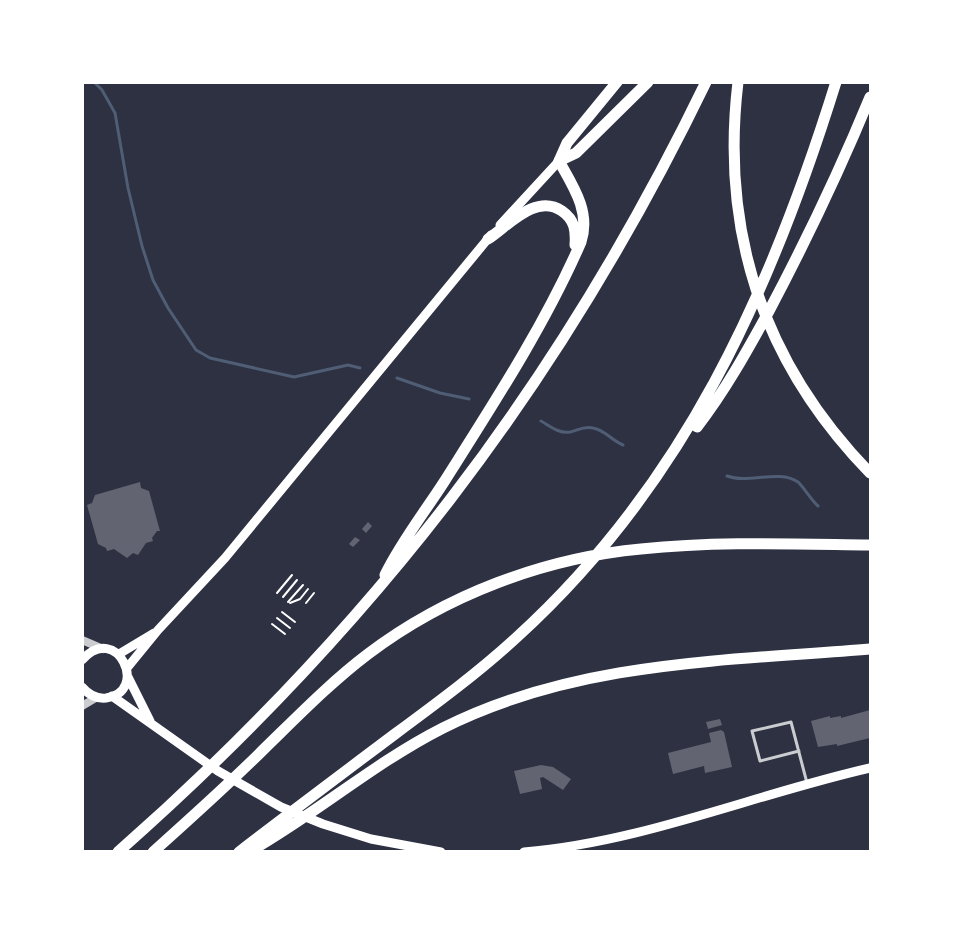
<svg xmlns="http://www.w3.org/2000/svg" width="953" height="934" viewBox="0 0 953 934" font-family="'Space Grotesk',sans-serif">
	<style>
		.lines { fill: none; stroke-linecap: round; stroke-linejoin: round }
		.stream { stroke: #4f5d75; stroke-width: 3 }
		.building { fill: #626471 }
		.path { stroke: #fff; stroke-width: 2 }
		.service { stroke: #caccd0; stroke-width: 3 }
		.tertiary { stroke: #caccd0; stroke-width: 8 }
		.secondary { stroke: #fff; stroke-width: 9 }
		.trunk { stroke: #fff; stroke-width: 11 }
		.motorway { stroke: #fff; stroke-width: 11 }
	</style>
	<rect width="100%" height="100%" fill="#2d3142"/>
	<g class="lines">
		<!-- stream -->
		<path class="stream" d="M 94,82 L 102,90 L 115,113 L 128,188 L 142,246 L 153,280 L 168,308 L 196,350 L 210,358 L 294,377 L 348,365 L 360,368
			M 397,378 L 440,393 L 469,399
			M 541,421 C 550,426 559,434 570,432 C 578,430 584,426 593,428 C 605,430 611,440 623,445
			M 727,476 C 749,484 778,469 798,482 C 802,485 812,501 818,506"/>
	</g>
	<!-- building -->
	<path class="building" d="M 140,482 L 141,488 L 149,491 L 160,531 L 157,531 L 152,538 L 153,541 L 146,543 L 138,555 L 133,553 L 127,558 L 114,549 L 107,551 L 106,548 L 98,544 L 87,505 L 92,503 L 95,495 Z
		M 368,522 L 372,526 L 366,533 L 362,529 Z
		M 355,537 L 360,540 L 353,547 L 349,544 Z
		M 870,710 L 870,738 L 837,746 L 837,744 L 818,747 L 811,721 L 830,716 L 830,718 L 841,716 L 841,718 Z
		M 720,719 L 722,725 L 708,729 L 706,722 Z
		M 721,730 L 724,732 L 732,767 L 705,773 L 704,766 L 673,774 L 668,753 L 711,742 L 709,733 Z
		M 541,765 L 553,767 L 571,779 L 563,790 L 543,777 L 540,778 L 542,789 L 520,794 L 514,771 Z"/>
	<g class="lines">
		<!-- path -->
		<path class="path" d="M 277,593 L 292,575
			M 283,597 L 297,580
			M 288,602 L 303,585
			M 290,603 L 300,599 L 308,589
			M 306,603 L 314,593
			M 282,612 L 295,622
			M 277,618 L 290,628
			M 272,624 L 285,634"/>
		<!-- service -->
		<path class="service" d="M 799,751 L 760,761 L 752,731 L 791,722 L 807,783"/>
		<!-- tertiary -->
		<path class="tertiary" d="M 82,640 L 103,649
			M 82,706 L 97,697"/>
		<!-- secondary -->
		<path class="secondary" d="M 500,225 L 559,161
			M 119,654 L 154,633
			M 82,660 C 117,621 150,692 106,698 C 96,699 88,694 82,687
			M 127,668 L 158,630 L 225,558 L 491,235
			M 128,677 L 150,721
			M 112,696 L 218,771 L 281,807 L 323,824 L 371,839 L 441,852
			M 524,852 C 643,842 755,794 870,768"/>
		<!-- trunk -->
		<path class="trunk" d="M 559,161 L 576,153 L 648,82
			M 559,161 L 567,143 L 617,82"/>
		<!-- motorway -->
		<path class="motorway" d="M 738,82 C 720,234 764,364 870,473
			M 488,239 C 509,225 536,193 562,211 C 575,220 576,231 575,245
			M 697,427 C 725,391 747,351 769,311 C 806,241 840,170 870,97
			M 385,575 C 401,542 424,513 444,482 C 492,406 545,325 581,242 C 591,212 573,186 559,161
			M 118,852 C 371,629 559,386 706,82
			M 153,852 C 191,818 229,784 265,748 C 298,716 331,682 368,654 C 446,595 544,558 641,549 C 717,541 794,544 870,545
			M 239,852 C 291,812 343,773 395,734 C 437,703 479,672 517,637 C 684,485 770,294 836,82
			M 249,852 C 316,814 374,763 443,728 C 576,661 725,661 870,649"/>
	</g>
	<!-- border -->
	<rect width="953" height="934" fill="none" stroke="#ffffff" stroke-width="168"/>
</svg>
